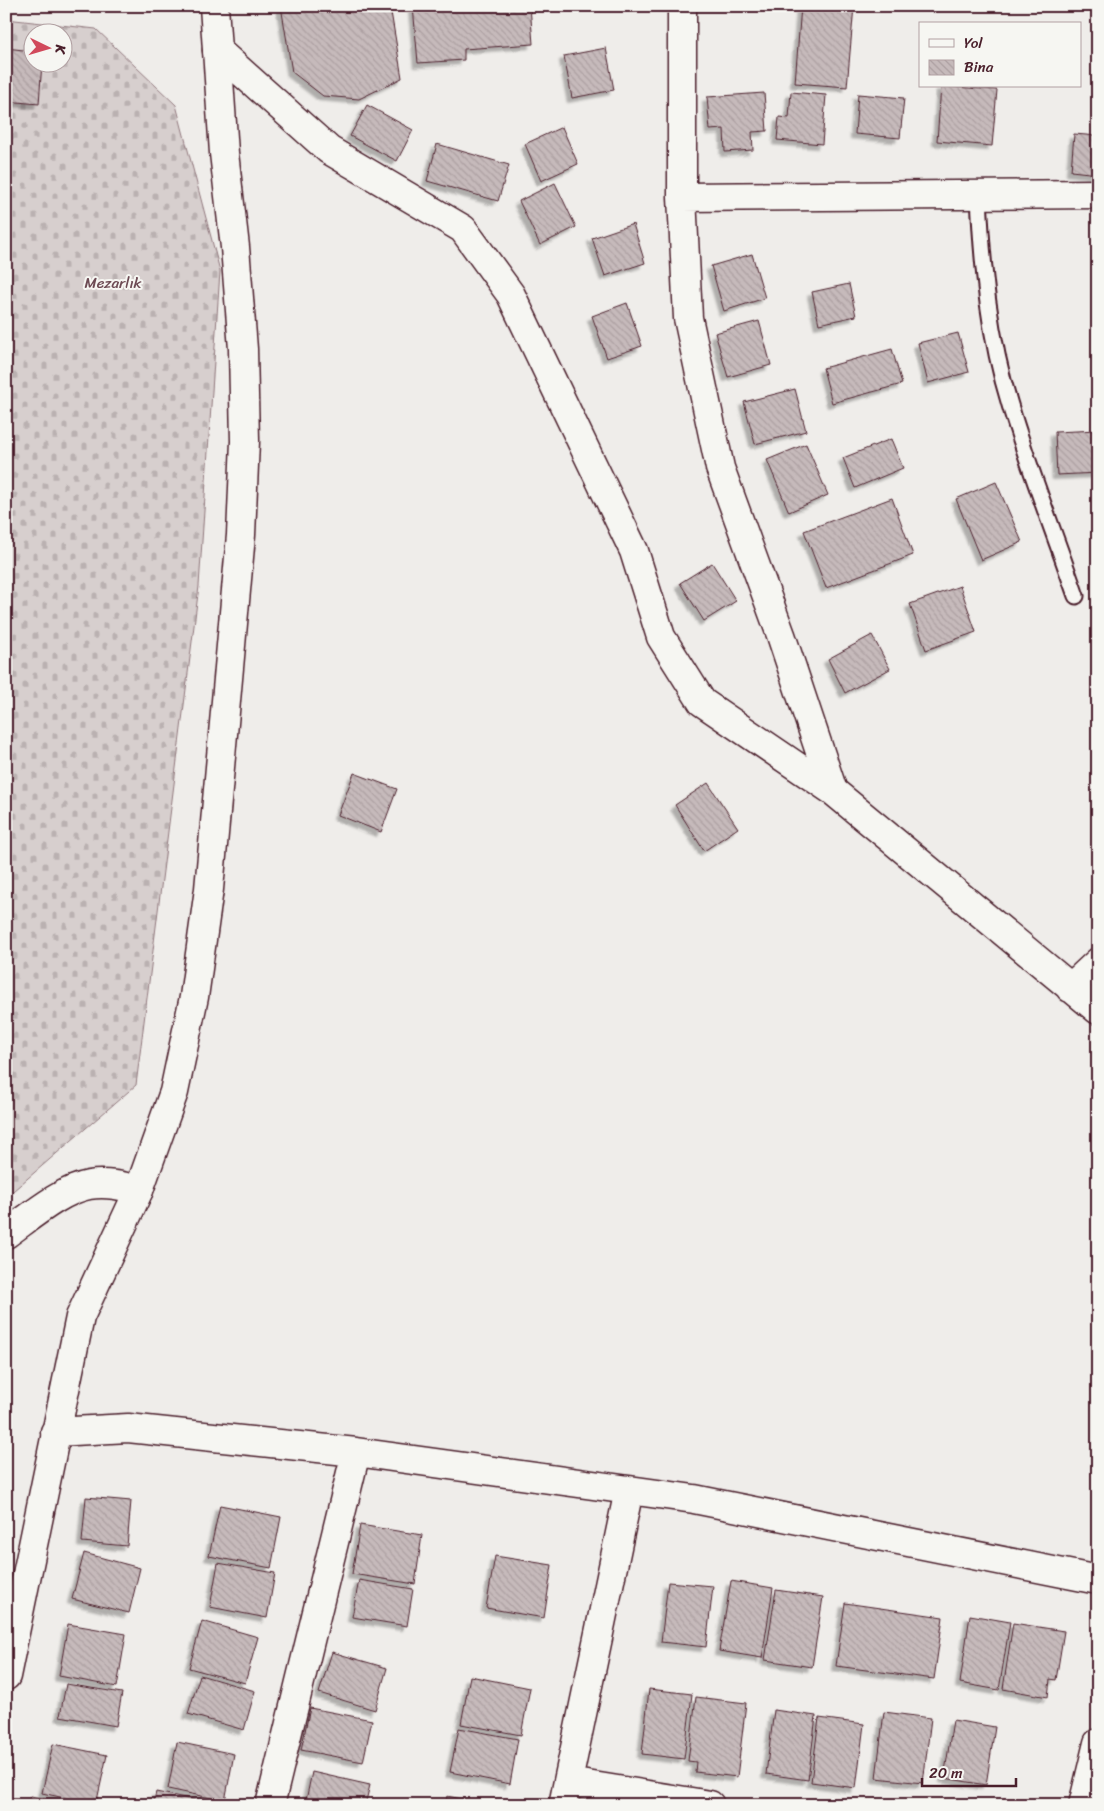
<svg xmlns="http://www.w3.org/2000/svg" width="1104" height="1811" viewBox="0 0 1104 1811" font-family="Sriracha,sans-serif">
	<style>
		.cemetery { fill: url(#cemetery-stones); stroke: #90777c; fill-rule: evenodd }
		.building { fill: url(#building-back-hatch); stroke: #4a1f2b; filter: url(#shadow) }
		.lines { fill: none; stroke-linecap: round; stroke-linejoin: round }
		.lane-casing { stroke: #4a1f2b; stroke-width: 19 }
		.street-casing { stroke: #4a1f2b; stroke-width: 31 }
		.secondary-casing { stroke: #4a1f2b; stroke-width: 31 }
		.lane { stroke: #f6f6f2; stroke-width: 15 }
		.street { stroke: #f6f6f2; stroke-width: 28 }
		.secondary { stroke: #f6f6f2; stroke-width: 28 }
		.labels { text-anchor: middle; stroke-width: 4; stroke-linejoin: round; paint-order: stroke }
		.park-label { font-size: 15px; fill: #6d4b54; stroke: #f6f6f2 }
	</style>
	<defs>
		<pattern id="cemetery-stones" width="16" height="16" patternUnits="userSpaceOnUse" patternTransform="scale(1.25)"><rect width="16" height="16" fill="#d7cfce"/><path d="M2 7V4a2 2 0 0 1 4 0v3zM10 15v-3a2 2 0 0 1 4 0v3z" fill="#bab1b1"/></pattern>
		<pattern id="building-back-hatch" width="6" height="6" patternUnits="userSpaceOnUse" patternTransform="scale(1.25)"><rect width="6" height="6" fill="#c6babb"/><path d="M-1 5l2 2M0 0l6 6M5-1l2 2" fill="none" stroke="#ac9fa1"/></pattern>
		<filter id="shadow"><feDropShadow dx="-4.5" dy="4.5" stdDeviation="1" flood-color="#0004"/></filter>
	</defs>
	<rect width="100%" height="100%" fill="#efedea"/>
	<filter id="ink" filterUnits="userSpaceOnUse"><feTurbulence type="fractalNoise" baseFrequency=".02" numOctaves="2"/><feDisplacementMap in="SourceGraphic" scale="10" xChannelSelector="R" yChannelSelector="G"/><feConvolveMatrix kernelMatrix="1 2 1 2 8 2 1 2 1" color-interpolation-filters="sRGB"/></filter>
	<g filter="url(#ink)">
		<!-- cemetery -->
		<path class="cemetery" d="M 6,19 L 96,29 L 176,105 L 220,271 L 199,586 L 136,1085 L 6,1197 ZM 32,32 L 62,32 L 62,62 L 32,62 Z"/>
		<!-- building -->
		<path class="building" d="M 281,6 L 390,6 L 402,78 L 359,99 L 323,96 L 292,72 Z
			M 413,6 L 530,6 L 533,44 L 464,49 L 464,60 L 418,63 Z
			M 801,6 L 854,6 L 847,87 L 795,83 Z
			M 6,48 L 32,51 L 32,62 L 42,62 L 39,104 L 6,101 Z
			M 606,48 L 614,90 L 572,98 L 564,56 Z
			M 941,86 L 997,90 L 992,146 L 937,141 Z
			M 791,92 L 826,95 L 822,144 L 777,140 L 779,117 L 789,118 Z
			M 764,93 L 767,131 L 752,132 L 753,150 L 725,152 L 724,129 L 710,130 L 707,97 Z
			M 858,94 L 904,98 L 900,138 L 855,134 Z
			M 367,105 L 413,130 L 397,161 L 350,136 Z
			M 562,127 L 578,164 L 541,181 L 525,144 Z
			M 1074,134 L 1098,136 L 1098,174 L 1071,171 Z
			M 437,144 L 509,165 L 498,201 L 427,181 Z
			M 555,183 L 576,227 L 540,245 L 519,201 Z
			M 633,224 L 645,263 L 605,276 L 592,238 Z
			M 752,254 L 765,298 L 724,311 L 711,266 Z
			M 849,284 L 856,316 L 819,324 L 812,292 Z
			M 627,303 L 642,346 L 607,358 L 592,316 Z
			M 759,321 L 771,365 L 728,377 L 715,333 Z
			M 958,333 L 969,372 L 928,383 L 918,343 Z
			M 892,349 L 902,384 L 832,403 L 823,368 Z
			M 795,389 L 806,431 L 755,444 L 744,402 Z
			M 1098,430 L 1098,473 L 1057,475 L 1055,432 Z
			M 891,439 L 903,468 L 855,488 L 843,458 Z
			M 806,444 L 828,495 L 789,512 L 767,460 Z
			M 996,482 L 1022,542 L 981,560 L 956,499 Z
			M 892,498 L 913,555 L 826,588 L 804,531 Z
			M 712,563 L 736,601 L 704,621 L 680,583 Z
			M 960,586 L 976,632 L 926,650 L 910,604 Z
			M 872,635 L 890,669 L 845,693 L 828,659 Z
			M 354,773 L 397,789 L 381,832 L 338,815 Z
			M 708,783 L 738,828 L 704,851 L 675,805 Z
			M 86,1497 L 131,1501 L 127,1546 L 82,1542 Z
			M 220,1505 L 281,1517 L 271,1568 L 209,1556 Z
			M 360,1525 L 422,1535 L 415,1584 L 352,1574 Z
			M 84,1553 L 140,1568 L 129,1613 L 72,1599 Z
			M 495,1556 L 552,1565 L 544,1618 L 486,1608 Z
			M 218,1563 L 275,1573 L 267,1618 L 210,1607 Z
			M 359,1580 L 413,1589 L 407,1626 L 352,1617 Z
			M 731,1581 L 773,1588 L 762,1658 L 719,1651 Z
			M 668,1582 L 713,1586 L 706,1647 L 661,1642 Z
			M 776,1590 L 823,1597 L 812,1667 L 765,1660 Z
			M 845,1603 L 943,1617 L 934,1679 L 836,1666 Z
			M 970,1615 L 1010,1622 L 999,1690 L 960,1683 Z
			M 202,1621 L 258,1637 L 245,1683 L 189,1668 Z
			M 1013,1623 L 1064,1631 L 1056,1680 L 1050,1679 L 1048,1697 L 1003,1689 Z
			M 68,1624 L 126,1634 L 117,1687 L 59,1676 Z
			M 332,1652 L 387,1668 L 375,1710 L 319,1693 Z
			M 200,1675 L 255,1691 L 244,1730 L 188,1714 Z
			M 470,1676 L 530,1688 L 521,1735 L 461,1724 Z
			M 66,1684 L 122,1693 L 116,1726 L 60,1716 Z
			M 649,1689 L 692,1694 L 684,1759 L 642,1754 Z
			M 696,1697 L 746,1703 L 737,1777 L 695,1772 L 696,1762 L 688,1761 Z
			M 310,1708 L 372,1720 L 363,1762 L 301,1750 Z
			M 774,1710 L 816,1716 L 808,1780 L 766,1774 Z
			M 884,1712 L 931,1718 L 923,1783 L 876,1778 Z
			M 819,1718 L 864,1724 L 856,1788 L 811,1782 Z
			M 953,1720 L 995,1727 L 986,1785 L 944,1778 Z
			M 459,1728 L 518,1739 L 510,1784 L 450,1772 Z
			M 177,1742 L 234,1754 L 225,1801 L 168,1789 Z
			M 53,1744 L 107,1755 L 96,1805 L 42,1793 Z
			M 312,1772 L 370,1785 L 365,1805 L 305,1805 Z
			M 156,1792 L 215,1804 L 215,1805 L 153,1805 Z
			M 31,1796 L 75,1805 L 29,1805 Z
			M 447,1796 L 492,1805 L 445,1805 Z"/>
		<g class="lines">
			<defs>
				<path id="lane" d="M 979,195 C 982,265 989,337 1010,405 C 1029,469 1054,532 1076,596"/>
				<path id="street" d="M 682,6 L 682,197 L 688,318 L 720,468 L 781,635 L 833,791
					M 217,50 L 329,150 L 463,229 L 511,295 L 634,551 L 661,637 L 702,702 L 833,791 L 1098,1010
					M 682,197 L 1098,194
					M 1070,988 L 1098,962
					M 6,1234 C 30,1217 61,1190 89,1185 C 106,1182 123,1186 139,1190
					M 55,1432 L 128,1428 L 356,1452 L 694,1499 L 1098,1580
					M 568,1782 L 710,1805
					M 270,1805 L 356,1452
					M 563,1805 L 629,1490
					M 1083,1805 L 1098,1743"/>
				<path id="secondary" d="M 6,1676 L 80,1317 L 139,1190 L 174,1092 L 194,997 L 209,889 L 241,535 L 245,441 L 243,349 L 235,247 L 224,153 L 214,6"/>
			</defs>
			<!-- lane casing -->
			<use href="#lane" class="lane-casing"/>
			<!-- street casing -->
			<use href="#street" class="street-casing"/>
			<!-- secondary casing -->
			<use href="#secondary" class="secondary-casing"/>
			<!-- lane -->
			<use href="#lane" class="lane"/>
			<!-- street -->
			<use href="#street" class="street"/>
			<!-- secondary -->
			<use href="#secondary" class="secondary"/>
		</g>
	</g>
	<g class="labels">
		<!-- park labels -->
		<g class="park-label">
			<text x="113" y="288">Mezarlık</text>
		</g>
	</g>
	<!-- margin -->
	<rect width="1104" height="1811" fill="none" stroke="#f6f6f2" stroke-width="25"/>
	<rect x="12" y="12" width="1079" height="1786" fill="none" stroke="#4a1f2b" stroke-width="2" filter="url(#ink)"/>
	<!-- legend -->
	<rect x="919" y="22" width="162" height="65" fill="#f6f6f2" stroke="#b1a0a2"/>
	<rect x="929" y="39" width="25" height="8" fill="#f6f6f2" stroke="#b1a0a2"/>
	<text x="964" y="48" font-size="15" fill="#4a1f2b">Yol</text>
	<rect x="929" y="60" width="25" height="15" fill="url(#building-back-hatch)" stroke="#b1a0a2"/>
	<text x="964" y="72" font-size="15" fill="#4a1f2b">Bina</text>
	<!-- north arrow -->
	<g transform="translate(48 48) rotate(95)"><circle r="24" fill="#f6f6f2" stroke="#b1a0a2"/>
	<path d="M0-4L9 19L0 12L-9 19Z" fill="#d1495b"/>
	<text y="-8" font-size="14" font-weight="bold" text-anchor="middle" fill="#4a1f2b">K</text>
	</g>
	<!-- scale -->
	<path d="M922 1778v8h94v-8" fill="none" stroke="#4a1f2b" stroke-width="2.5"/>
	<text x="929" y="1778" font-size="15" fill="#4a1f2b" stroke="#f6f6f2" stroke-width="4" paint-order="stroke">20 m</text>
</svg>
